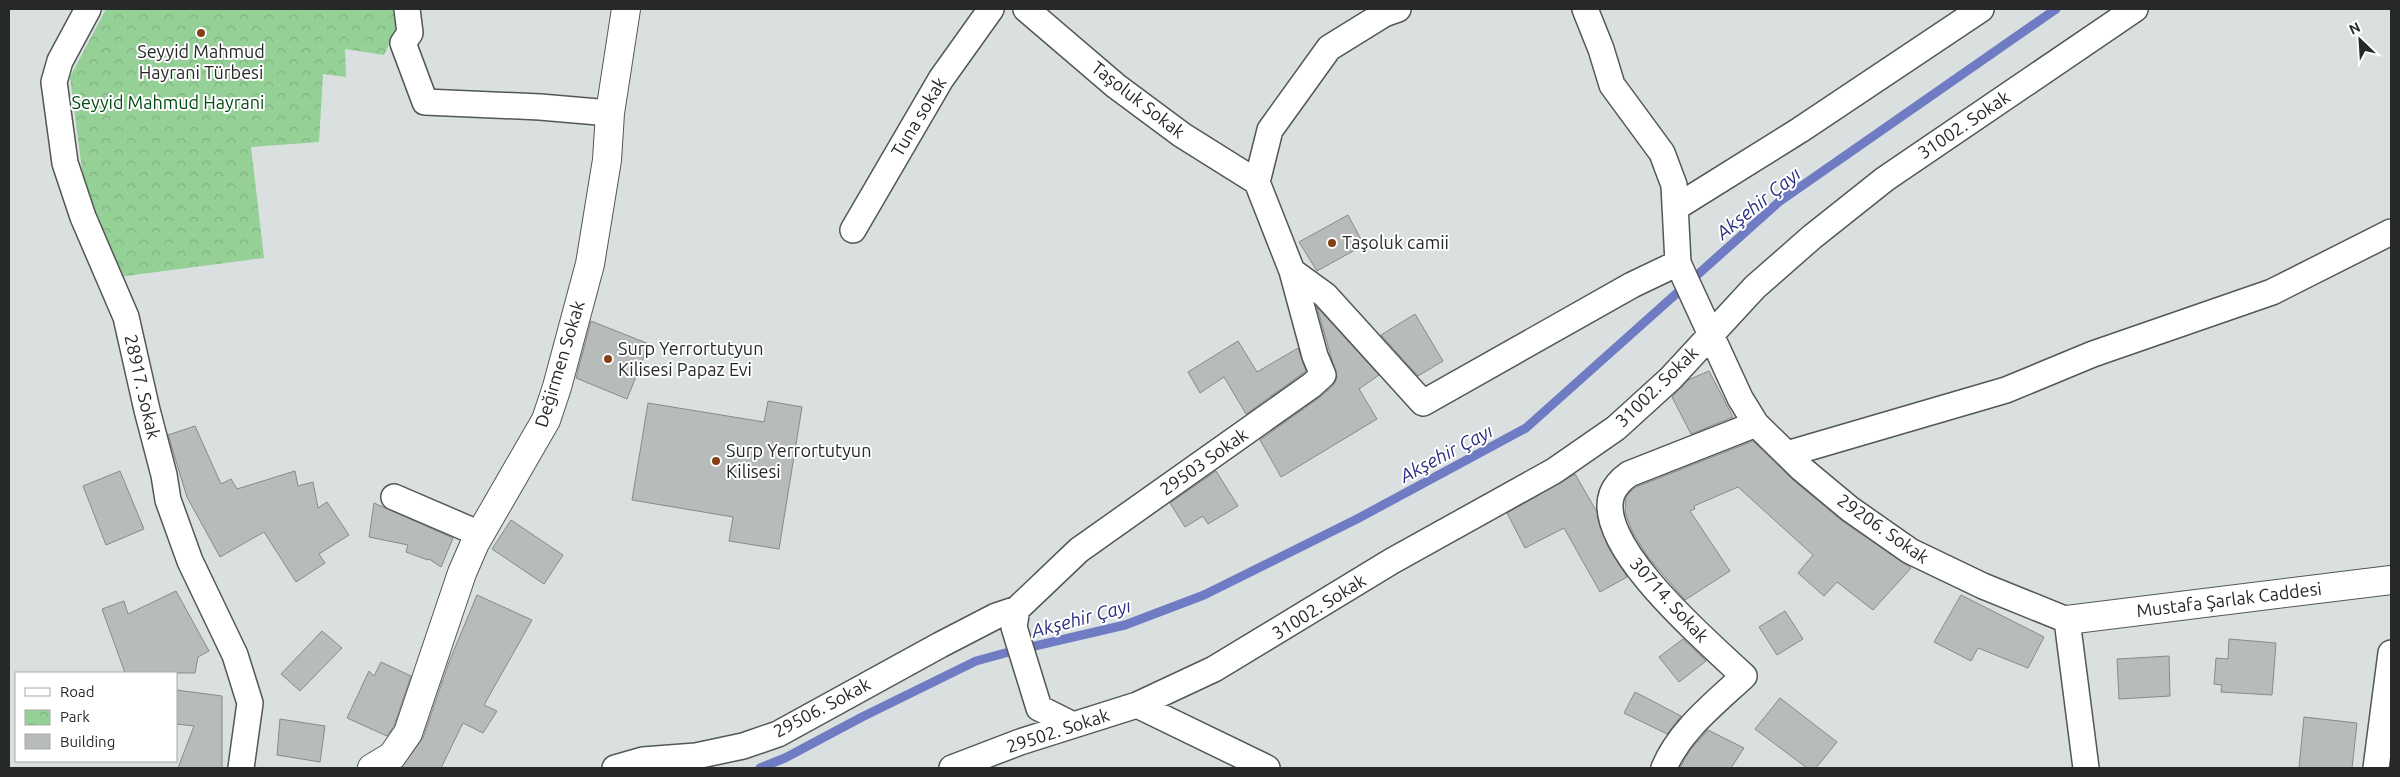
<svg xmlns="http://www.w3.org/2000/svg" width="2400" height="777" viewBox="0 0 2400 777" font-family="Ubuntu,sans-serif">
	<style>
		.park { fill: url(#park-crowns) }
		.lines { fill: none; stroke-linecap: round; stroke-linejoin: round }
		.stream { stroke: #6f7cc3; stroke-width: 9 }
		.building { fill: #b7bcba; stroke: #868b89 }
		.street-casing { stroke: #525757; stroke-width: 28 }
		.secondary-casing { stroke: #525757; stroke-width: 30 }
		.street { stroke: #fff; stroke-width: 25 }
		.secondary { stroke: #fff; stroke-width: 28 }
		.poi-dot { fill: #854017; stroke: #fff; stroke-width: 2 }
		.labels { text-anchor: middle; stroke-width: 4; stroke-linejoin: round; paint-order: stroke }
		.poi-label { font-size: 18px; fill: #272929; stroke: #fff; text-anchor: start }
		.street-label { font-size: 18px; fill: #272929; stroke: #fff }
		.park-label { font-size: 18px; fill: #064d13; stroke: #fff }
		.water-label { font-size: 19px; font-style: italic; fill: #292e81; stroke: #fff }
	</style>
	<defs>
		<pattern id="park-crowns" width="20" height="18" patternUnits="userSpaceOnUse" patternTransform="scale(1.25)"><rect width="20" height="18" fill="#95d096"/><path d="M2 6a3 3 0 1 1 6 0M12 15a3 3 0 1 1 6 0" fill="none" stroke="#80b381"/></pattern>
	</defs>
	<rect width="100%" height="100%" fill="#dadfe0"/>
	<!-- park -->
	<path class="park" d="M 106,9 L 402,9 L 403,15 L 384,55 L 345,49 L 346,77 L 323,74 L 319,142 L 251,147 L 264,258 L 118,277 L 83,177 L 70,77 Z"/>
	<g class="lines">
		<!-- stream -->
		<path class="stream" d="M 760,768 L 785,758 L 862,717 L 976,661 L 1009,652 L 1125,625 L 1204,595 L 1357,519 L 1526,428 L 1780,201 L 2056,9"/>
	</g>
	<!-- building -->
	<path class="building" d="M 1348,215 L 1364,245 L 1317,271 L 1299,242 Z
		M 1317,307 L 1379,375 L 1359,389 L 1377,419 L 1281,477 L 1260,440 L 1320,397 L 1333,386 L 1337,378 Z
		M 1415,314 L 1443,361 L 1418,376 L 1381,335 Z
		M 591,321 L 649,344 L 627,399 L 576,378 Z
		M 1238,341 L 1257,372 L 1298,348 L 1306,371 L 1246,414 L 1224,377 L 1200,393 L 1188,372 Z
		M 1709,371 L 1733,417 L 1691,434 L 1672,397 L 1688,380 Z
		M 768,401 L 802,407 L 779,549 L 729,541 L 733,517 L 632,500 L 648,403 L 764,422 Z
		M 195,426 L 221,484 L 231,479 L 237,489 L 295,471 L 298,486 L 313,482 L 318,508 L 327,502 L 349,535 L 319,554 L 325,563 L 296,582 L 264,532 L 220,557 L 187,497 L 168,435 Z
		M 1753,441 L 1793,480 L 1841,520 L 1911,568 L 1873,610 L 1837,582 L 1824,596 L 1798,573 L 1813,555 L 1738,487 L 1694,506 L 1695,509 L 1690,511 L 1730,571 L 1685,600 L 1648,557 L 1633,533 L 1625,513 L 1626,497 L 1630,492 L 1636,487 Z
		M 120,471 L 144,529 L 106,545 L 83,486 Z
		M 1216,471 L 1238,506 L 1208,524 L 1203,516 L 1185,527 L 1170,503 Z
		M 1575,474 L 1597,512 L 1608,547 L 1627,577 L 1600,592 L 1564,528 L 1525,548 L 1507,513 Z
		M 374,503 L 453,538 L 441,567 L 429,559 L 428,560 L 406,552 L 408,545 L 369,537 Z
		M 511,520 L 563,555 L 544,584 L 492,549 Z
		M 176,591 L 209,651 L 198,657 L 195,673 L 125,673 L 102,609 L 124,601 L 128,614 Z
		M 477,595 L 532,620 L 484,705 L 497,711 L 483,733 L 463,723 L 441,768 L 401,768 L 423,738 L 449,662 Z
		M 1961,595 L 2044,637 L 2028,668 L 1978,648 L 1971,661 L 1934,642 Z
		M 1785,611 L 1803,639 L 1777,655 L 1759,627 Z
		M 322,631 L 342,648 L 300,691 L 281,674 Z
		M 1683,639 L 1706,661 L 1679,682 L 1659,657 Z
		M 2229,639 L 2276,643 L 2272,695 L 2221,692 L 2222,685 L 2214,684 L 2216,658 L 2228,659 Z
		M 2169,656 L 2170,696 L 2119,699 L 2117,659 Z
		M 381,662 L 411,676 L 394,726 L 387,736 L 347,718 L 369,671 L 374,676 Z
		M 176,690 L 222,696 L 222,768 L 178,768 L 194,726 L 176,724 Z
		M 1635,692 L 1681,716 L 1667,734 L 1624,713 Z
		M 1780,698 L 1837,742 L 1816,768 L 1807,768 L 1755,729 Z
		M 2304,717 L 2357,723 L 2352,768 L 2299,768 Z
		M 280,719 L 325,726 L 320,762 L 277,755 Z
		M 1708,730 L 1744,748 L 1731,768 L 1680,768 L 1690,750 Z"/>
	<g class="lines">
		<defs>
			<path id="street" d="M 88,9 L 60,61 L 54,82 L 65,163 L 83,217 L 126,317 L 147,410 L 164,475 L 168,500 L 190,561 L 235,655 L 250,703 L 241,768
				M 407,9 L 410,33 L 403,43 L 425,102 L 540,107 L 610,113
				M 1026,9 L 1116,86 L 1182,135 L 1257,182
				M 1398,9 L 1384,14 L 1329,48 L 1270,130 L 1257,182 L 1292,271 L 1325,295 L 1423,403 L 1632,285 L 1678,263
				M 1585,9 L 1601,49 L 1612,85 L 1662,153 L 1674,185 L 1678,263 L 1740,398 L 1756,424 L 1802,469 L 1850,509 L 1910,551 L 1983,586 L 2067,620 L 2086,768
				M 1675,208 L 1800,130 L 1981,9
				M 853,230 L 941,79 L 991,9
				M 1787,454 L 2006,390 L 2093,354 L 2272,292 L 2391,232
				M 394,497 L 480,534
				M 1137,705 L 1267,768
				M 1073,725 L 1039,708 L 1014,627 L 1017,609 L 1079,550 L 1312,385 L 1323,375 L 1315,356 L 1292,271
				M 615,768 L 643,760 L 696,756 L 743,746 L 778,734 L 940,645 L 996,616 L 1017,609
				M 952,768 L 1020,742 L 1137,705 L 1214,669 L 1392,561 L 1554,471 L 1616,428 L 1671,378 L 1755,287 L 1812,237 L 1885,179 L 2135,9
				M 1664,768 C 1679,731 1715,703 1744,676 C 1710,644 1593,545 1612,494 C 1615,486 1622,479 1629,474 L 1756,424
				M 2376,768 L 2391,653"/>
			<path id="secondary" d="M 2067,620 L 2391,580
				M 372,768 L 392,756 L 408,733 L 462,573 L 475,543 L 546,420 L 557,387 L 590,264 L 607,160 L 610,113 L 626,9"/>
		</defs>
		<!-- street casing -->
		<use href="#street" class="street-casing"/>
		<!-- secondary casing -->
		<use href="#secondary" class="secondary-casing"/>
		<!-- street -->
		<use href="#street" class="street"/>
		<!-- secondary -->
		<use href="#secondary" class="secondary"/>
	</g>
	<!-- markers -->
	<g class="poi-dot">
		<circle cx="201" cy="33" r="5"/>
		<circle cx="1332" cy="243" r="5"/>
		<circle cx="608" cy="359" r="5"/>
		<circle cx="716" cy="461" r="5"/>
	</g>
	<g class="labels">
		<!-- poi labels -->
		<g class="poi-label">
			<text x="201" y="58" text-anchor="middle">Seyyid Mahmud<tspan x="201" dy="21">Hayrani Türbesi</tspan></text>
			<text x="1342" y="249">Taşoluk camii</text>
			<text x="618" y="355">Surp Yerrortutyun<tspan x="618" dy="21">Kilisesi Papaz Evi</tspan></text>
			<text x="726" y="457">Surp Yerrortutyun<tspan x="726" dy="21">Kilisesi</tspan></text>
		</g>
		<!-- street labels -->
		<g class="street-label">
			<text transform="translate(1138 100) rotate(38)" y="6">Taşoluk Sokak</text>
			<text transform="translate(919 117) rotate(-59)" y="6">Tuna sokak</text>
			<text transform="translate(1964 125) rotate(-34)" y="6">31002. Sokak</text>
			<text transform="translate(560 364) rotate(-73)" y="6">Değirmen Sokak</text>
			<text transform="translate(142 387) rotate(77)" y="6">28917. Sokak</text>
			<text transform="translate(1657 387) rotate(-44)" y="6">31002. Sokak</text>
			<text transform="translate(1204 462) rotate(-35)" y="6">29503 Sokak</text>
			<text transform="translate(1883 529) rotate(35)" y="6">29206. Sokak</text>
			<text transform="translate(1669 600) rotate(48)" y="6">30714. Sokak</text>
			<text transform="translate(2229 600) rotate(-7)" y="6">Mustafa Şarlak Caddesi</text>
			<text transform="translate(1319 607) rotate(-32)" y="6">31002. Sokak</text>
			<text transform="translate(822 708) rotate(-28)" y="6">29506. Sokak</text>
			<text transform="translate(1058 731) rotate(-18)" y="6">29502. Sokak</text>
		</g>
		<!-- park labels -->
		<g class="park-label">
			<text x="168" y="109">Seyyid Mahmud Hayrani</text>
		</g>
		<!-- water labels -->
		<g class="water-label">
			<text transform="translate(1758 203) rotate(-39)" y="7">Akşehir Çayı</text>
			<text transform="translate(1446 453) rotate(-28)" y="7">Akşehir Çayı</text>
			<text transform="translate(1081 618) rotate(-15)" y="7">Akşehir Çayı</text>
		</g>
	</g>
	<!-- border -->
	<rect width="2400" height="777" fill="none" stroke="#272929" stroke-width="20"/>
	<!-- legend -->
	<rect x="15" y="672" width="162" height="90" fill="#ffffff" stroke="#a9a9a9"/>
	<rect x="25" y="688" width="25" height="8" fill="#ffffff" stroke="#a9a9a9"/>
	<text x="60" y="697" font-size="15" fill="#272929">Road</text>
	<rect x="25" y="710" width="25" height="15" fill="url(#park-crowns)" stroke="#a9a9a9"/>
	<text x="60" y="722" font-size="15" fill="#272929">Park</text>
	<rect x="25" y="734" width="25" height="15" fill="#b7bcba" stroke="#a9a9a9"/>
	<text x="60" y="747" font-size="15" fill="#272929">Building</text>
	<!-- north arrow -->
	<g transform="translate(2360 40) rotate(335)" stroke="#ffffff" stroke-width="4" paint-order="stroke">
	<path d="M0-4L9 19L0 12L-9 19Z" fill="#272929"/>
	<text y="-8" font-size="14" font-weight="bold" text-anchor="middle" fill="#272929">N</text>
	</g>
</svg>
